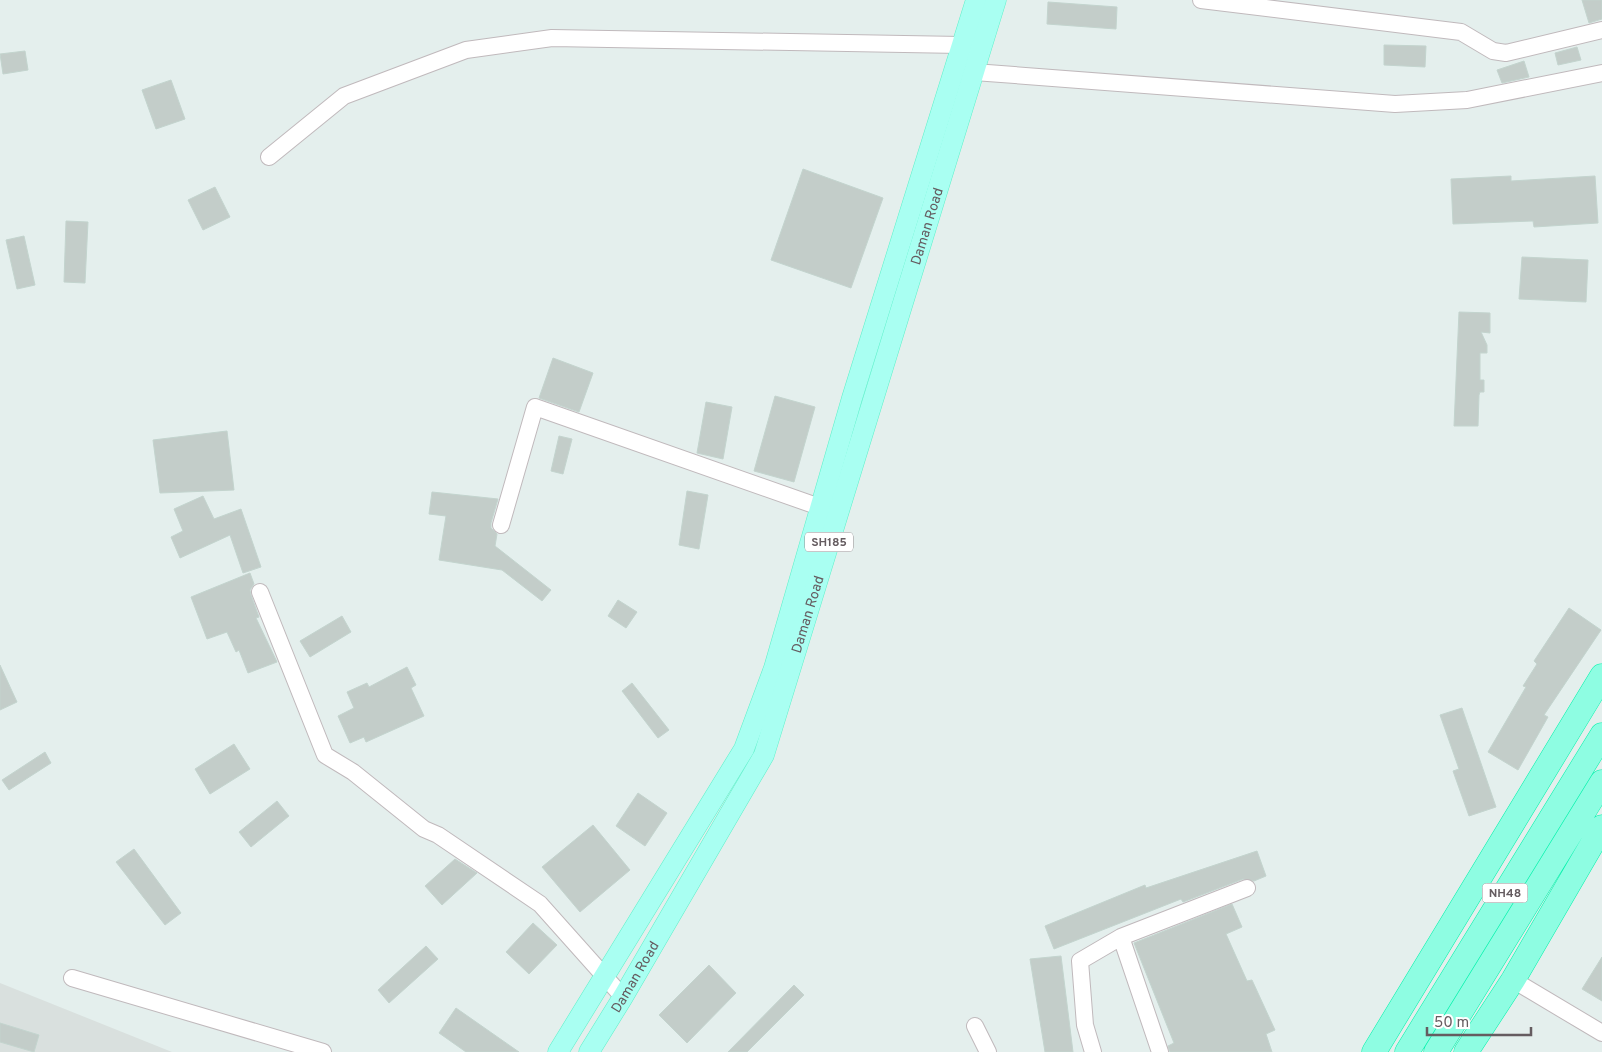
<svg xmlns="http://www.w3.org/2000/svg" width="1602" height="1052" viewBox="0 0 1602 1052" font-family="Overpass,sans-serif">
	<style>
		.industrial { fill: #d9e0de }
		.building { fill: #c3cdc9; stroke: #c3d4ce }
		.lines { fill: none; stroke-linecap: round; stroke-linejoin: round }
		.minor-casing { stroke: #c0b9bc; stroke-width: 18 }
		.major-casing { stroke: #5bf1c9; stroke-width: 21 }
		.highway-casing { stroke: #01f2aa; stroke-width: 25 }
		.minor { stroke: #fff; stroke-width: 16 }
		.major { stroke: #a9fff2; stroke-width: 20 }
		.highway { stroke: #8efde2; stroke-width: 24 }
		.labels { text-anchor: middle; stroke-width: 5; stroke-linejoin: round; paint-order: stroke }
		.shield { fill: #fff; stroke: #938d90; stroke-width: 1 }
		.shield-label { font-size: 12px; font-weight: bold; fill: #655c60 }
		.street-label { font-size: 14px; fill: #655c60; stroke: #fff }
	</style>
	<rect width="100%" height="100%" fill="#e4efed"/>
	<!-- industrial -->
	<path class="industrial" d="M 0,983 L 172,1052 L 0,1052 Z"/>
	<!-- building -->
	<path class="building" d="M 1582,0 L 1602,0 L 1602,19 L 1589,23 Z
		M 1048,2 L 1117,7 L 1116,29 L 1047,24 Z
		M 1384,45 L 1426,46 L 1425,67 L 1384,65 Z
		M 1577,47 L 1581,60 L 1558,65 L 1555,53 Z
		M 25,51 L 28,70 L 3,74 L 0,54 Z
		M 1524,61 L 1529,77 L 1502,83 L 1497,70 Z
		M 171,80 L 185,119 L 156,129 L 142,90 Z
		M 803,169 L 883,198 L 851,288 L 771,260 Z
		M 1511,176 L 1511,181 L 1595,176 L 1598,223 L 1534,227 L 1533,221 L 1453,224 L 1451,179 Z
		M 215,187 L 230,217 L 203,230 L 188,200 Z
		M 66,221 L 88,222 L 85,283 L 64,282 Z
		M 24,236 L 35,285 L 17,289 L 6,240 Z
		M 1522,257 L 1588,260 L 1586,302 L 1519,299 Z
		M 1459,312 L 1490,313 L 1490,333 L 1481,332 L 1487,345 L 1487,353 L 1480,353 L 1480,380 L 1484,380 L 1484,392 L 1480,392 L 1479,395 L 1478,426 L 1454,426 Z
		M 553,358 L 593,373 L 579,412 L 539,398 Z
		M 775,396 L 815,407 L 794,482 L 754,471 Z
		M 706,402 L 732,407 L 723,459 L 697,453 Z
		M 227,431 L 234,490 L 160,493 L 153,440 Z
		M 559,436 L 572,439 L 563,474 L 551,471 Z
		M 687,491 L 708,495 L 699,549 L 679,545 Z
		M 432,492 L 498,499 L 491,523 L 491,528 L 497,534 L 495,546 L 551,590 L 542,601 L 502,570 L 439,560 L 446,516 L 429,514 Z
		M 203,496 L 214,519 L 241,509 L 261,567 L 243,573 L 230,535 L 180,558 L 171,537 L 183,531 L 174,509 Z
		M 250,573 L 254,584 L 250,590 L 251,595 L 259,617 L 256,618 L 277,662 L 248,673 L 239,650 L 236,652 L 227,632 L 207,639 L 191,597 Z
		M 618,600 L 637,612 L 626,628 L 608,616 Z
		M 1569,608 L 1601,630 L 1544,715 L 1548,717 L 1518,770 L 1488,752 L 1526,687 L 1523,686 L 1537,664 L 1534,661 Z
		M 342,616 L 351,632 L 310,657 L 300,641 Z
		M 0,665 L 17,702 L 0,710 Z
		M 407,667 L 416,685 L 411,688 L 424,716 L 366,742 L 364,737 L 350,743 L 338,716 L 354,708 L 347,692 L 367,683 L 369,687 Z
		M 632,683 L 669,730 L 658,738 L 622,691 Z
		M 1462,708 L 1496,807 L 1469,816 L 1453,771 L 1459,769 L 1440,715 Z
		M 234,744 L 250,769 L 210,794 L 195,769 Z
		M 45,752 L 51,763 L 9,790 L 2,780 Z
		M 638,793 L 667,813 L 645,846 L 616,826 Z
		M 277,801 L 289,816 L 251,847 L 239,832 Z
		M 593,825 L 630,870 L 580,912 L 542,867 Z
		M 134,849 L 181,913 L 165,925 L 116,862 Z
		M 1257,851 L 1266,876 L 1254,881 L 1243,879 L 1183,902 L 1181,899 L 1054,949 L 1045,926 L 1145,885 L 1146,888 Z
		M 455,859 L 477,873 L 442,905 L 425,886 Z
		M 1232,904 L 1242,927 L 1226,934 L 1247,981 L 1252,980 L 1275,1030 L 1266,1034 L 1272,1052 L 1170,1052 L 1168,1046 L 1174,1043 L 1134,943 Z
		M 533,923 L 557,945 L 529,974 L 506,952 Z
		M 426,946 L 438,959 L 389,1003 L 378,990 Z
		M 1061,956 L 1073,1052 L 1045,1052 L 1030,959 Z
		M 1602,957 L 1602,1001 L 1582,989 Z
		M 709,965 L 736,993 L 687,1043 L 659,1015 Z
		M 794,985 L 804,995 L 747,1052 L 728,1052 Z
		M 456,1008 L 519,1052 L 466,1052 L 439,1033 Z
		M 0,1023 L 39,1035 L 34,1052 L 0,1042 Z"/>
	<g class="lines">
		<defs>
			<path id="minor" d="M 1201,0 L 1461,32 L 1493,51 L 1506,53 L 1602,30
				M 974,72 L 1395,104 L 1467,100 L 1602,73
				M 269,157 L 344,96 L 466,50 L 552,38 L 961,45 L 973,50
				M 501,525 L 535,407 L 831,511
				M 260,592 L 325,755 L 353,772 L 424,829 L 438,835 L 540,904 L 623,997
				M 1121,937 L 1160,1052
				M 72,978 L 323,1052
				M 1513,980 L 1602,1033
				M 975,1026 L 988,1052
				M 1093,1052 L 1085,1025 L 1080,961 L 1121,937 L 1247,888"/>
			<g id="major">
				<path d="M 558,1052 L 744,749 L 774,668 L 852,398 L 976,0"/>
				<path id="s1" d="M 589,1052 L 623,997 L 764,755 L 996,0"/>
			</g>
			<path id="highway" d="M 1374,1052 L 1602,676
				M 1407,1052 L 1602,735
				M 1436,1052 L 1602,782
				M 1466,1052 L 1513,980 L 1602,827"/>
		</defs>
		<!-- minor casing -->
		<use href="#minor" class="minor-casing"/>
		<!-- major casing -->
		<use href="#major" class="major-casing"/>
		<!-- highway casing -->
		<use href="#highway" class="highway-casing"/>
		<!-- minor -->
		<use href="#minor" class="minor"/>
		<!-- major -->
		<use href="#major" class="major"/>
		<!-- highway -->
		<use href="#highway" class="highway"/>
	</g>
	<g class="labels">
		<!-- shield labels -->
		<g class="shield">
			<rect x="805" y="532.5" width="48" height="19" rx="4"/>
			<rect x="1482.5" y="883.5" width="45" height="19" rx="4"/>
		</g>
		<g class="shield-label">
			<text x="829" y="546">SH185</text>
			<text x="1505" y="897">NH48</text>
		</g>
		<!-- street labels -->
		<g class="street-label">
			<text dy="5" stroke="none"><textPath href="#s1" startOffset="898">Daman Road</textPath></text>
			<text dy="5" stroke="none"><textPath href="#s1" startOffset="492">Daman Road</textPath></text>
			<text dy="5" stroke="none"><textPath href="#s1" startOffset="88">Daman Road</textPath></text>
		</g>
	</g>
	<!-- scale -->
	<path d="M1427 1027v8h104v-8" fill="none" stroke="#655c60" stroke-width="2.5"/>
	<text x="1434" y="1027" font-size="15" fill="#655c60" stroke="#ffffff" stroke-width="4" paint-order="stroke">50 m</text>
</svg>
